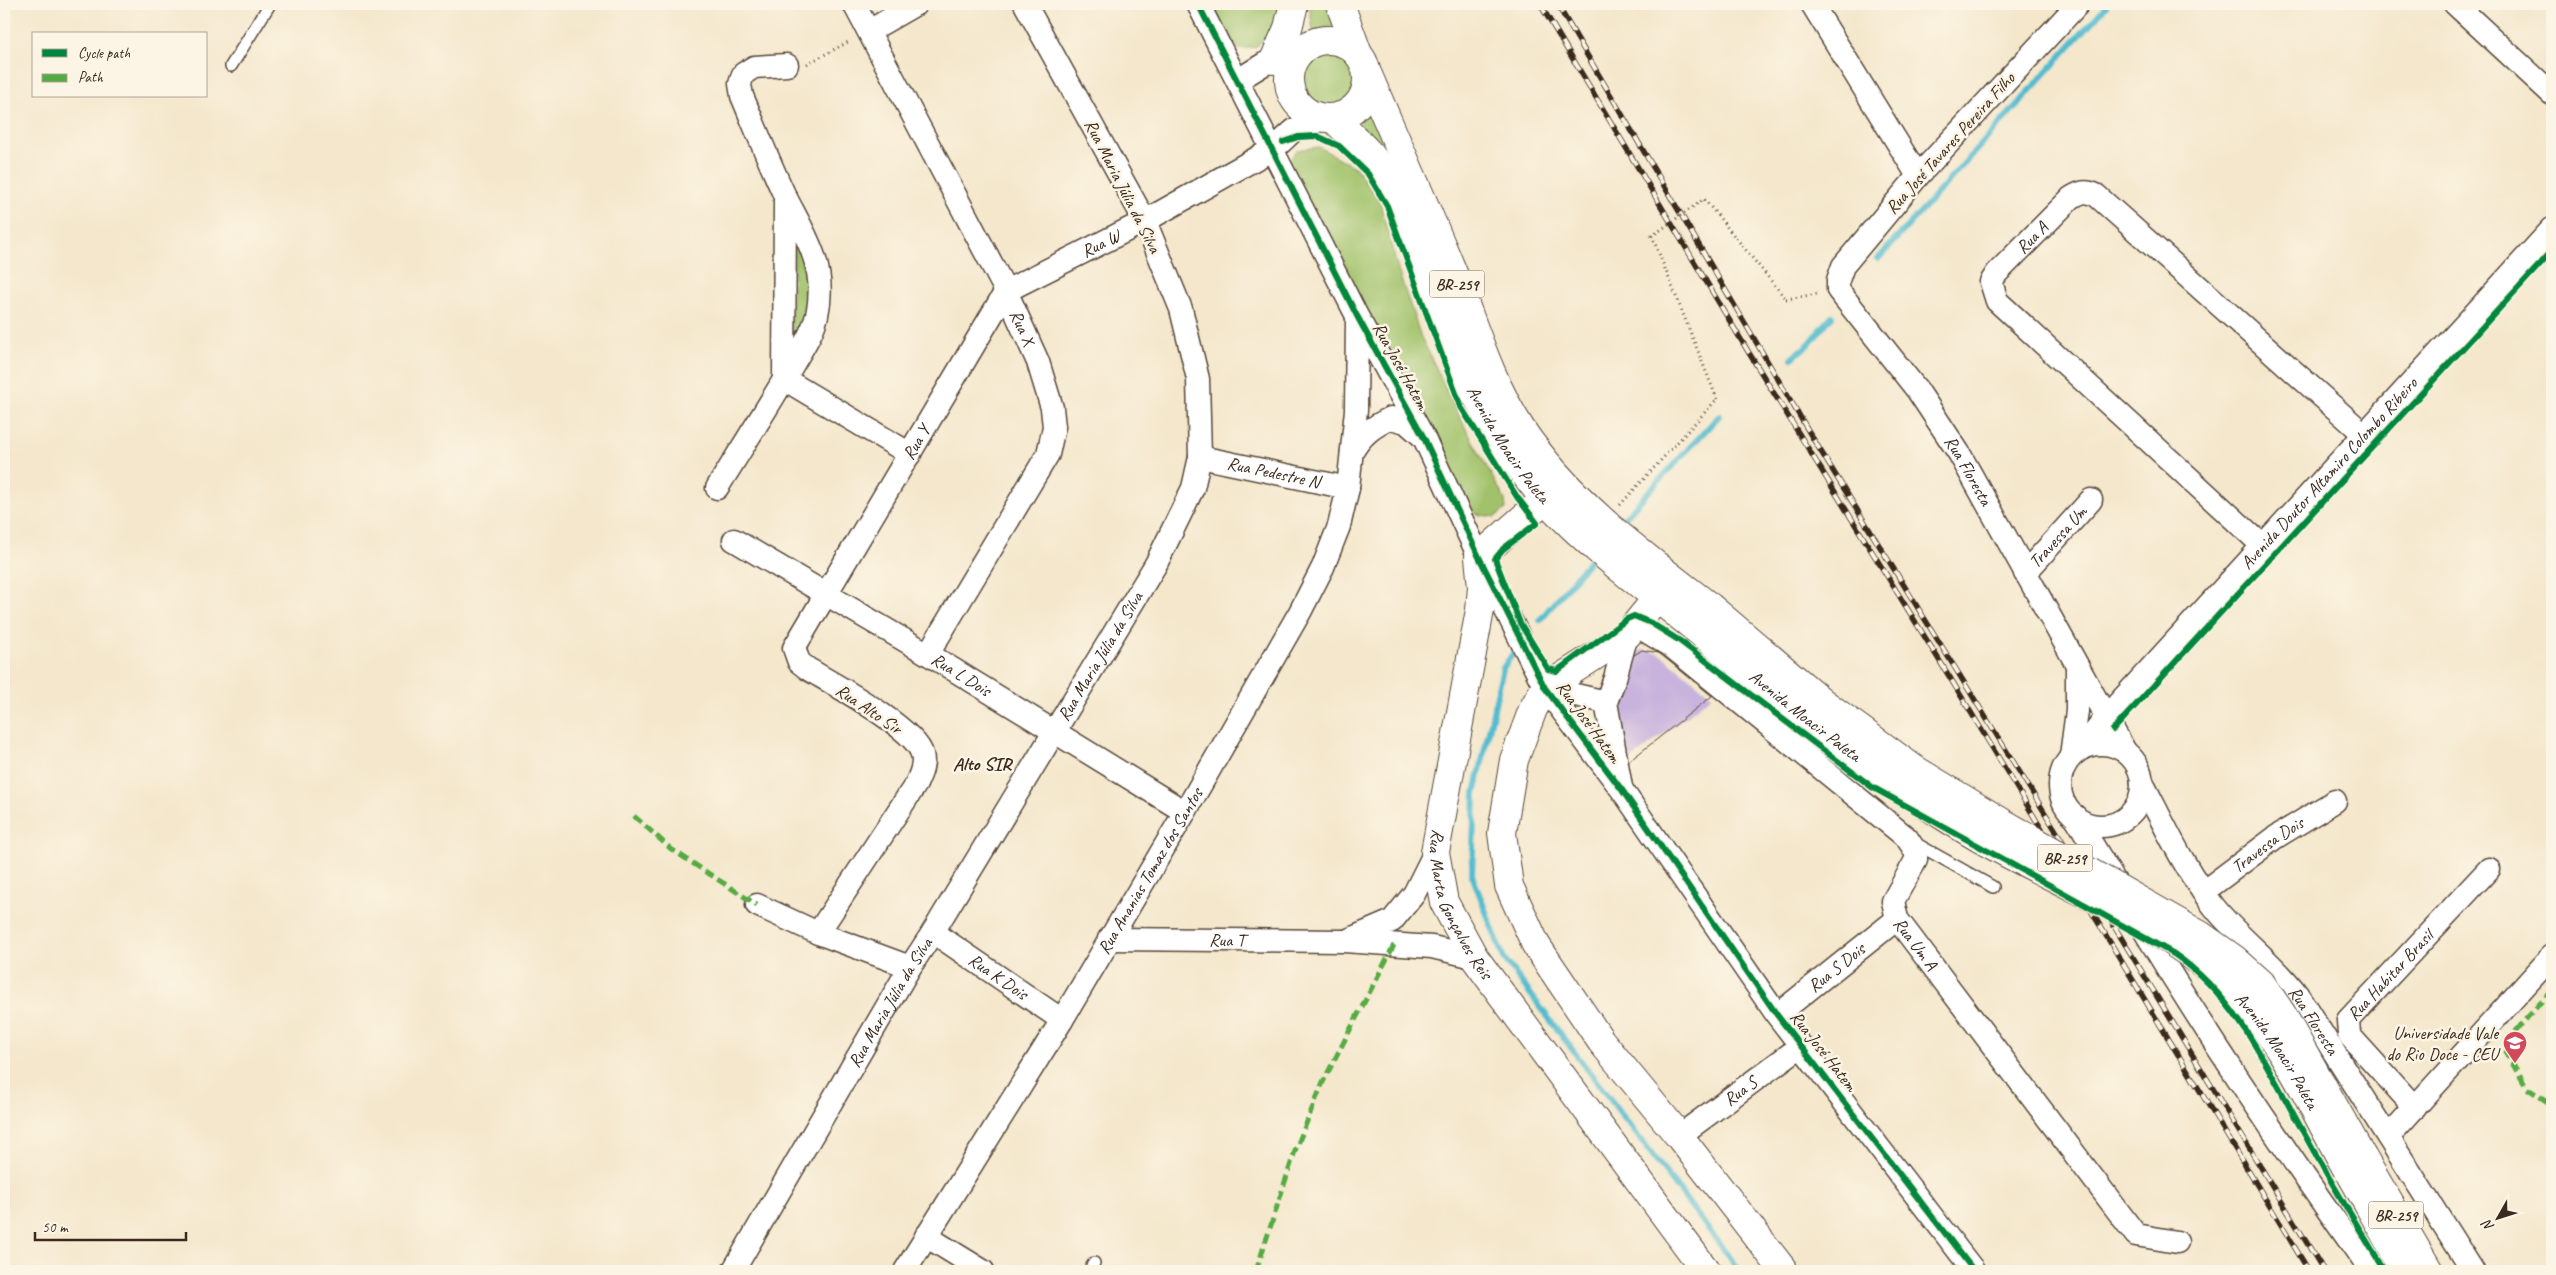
<svg xmlns="http://www.w3.org/2000/svg" width="2556" height="1275" viewBox="0 0 2556 1275" font-family="Caveat,sans-serif">
	<style>
		.green { fill: #a1c26b; stroke: #6e7644 }
		.lines { fill: none; stroke-linecap: round; stroke-linejoin: round }
		.stream { stroke: #53bcd0; stroke-width: 6 }
		.building { fill: #c8b3dd }
		.service-casing { stroke: #574638; stroke-width: 14 }
		.minor-casing { stroke: #574638; stroke-width: 25 }
		.tertiary-casing { stroke: #574638; stroke-width: 30 }
		.primary-casing { stroke: #574638; stroke-width: 30 }
		.path { stroke: #574638; stroke-width: 3; stroke-dasharray: 1 4; stroke-linecap: butt }
		.service { stroke: #fff; stroke-width: 11 }
		.minor { stroke: #fff; stroke-width: 22 }
		.tertiary { stroke: #fff; stroke-width: 28 }
		.primary { stroke: #fff; stroke-width: 28 }
		.rail-casing { stroke: #3b2a1e; stroke-width: 5.5 }
		.rail { stroke: #fcf5e5; stroke-width: 4; stroke-dasharray: 11; stroke-linecap: butt }
		.primary-bridge-casing { stroke: #574638; stroke-width: 30; stroke-linecap: butt }
		.path-bridge { stroke: #574638; stroke-width: 3; stroke-dasharray: 1 4; stroke-linecap: butt }
		.primary-bridge { stroke: #fff; stroke-width: 28 }
		.quiet { stroke: #55ab43; stroke-width: 5; stroke-dasharray: 10 5; stroke-linecap: butt }
		.cycleway-casing { stroke: #fcf5e5; stroke-width: 9 }
		.cycleway { stroke: #00873e; stroke-width: 6 }
		.labels { text-anchor: middle; stroke-width: 5; stroke-linejoin: round; paint-order: stroke }
		.shield { fill: #fcf5e5; stroke: #75675a; stroke-width: 1 }
		.shield-label { font-size: 16px; font-weight: bold; fill: #3b2a1e }
		.street-label { font-size: 18px; fill: #3b2a1e; stroke: #fcf5e5 }
		.poi-label { font-size: 18px; fill: #3b2a1e; stroke: #fcf5e5; text-anchor: end }
		.neighbourhood-label { font-size: 19px; font-weight: bold; fill: #3b2a1e; stroke: #fcf5e5 }
	</style>
	<rect width="100%" height="100%" fill="#fcf5e5"/>
	<filter id="ink" filterUnits="userSpaceOnUse"><feTurbulence type="fractalNoise" baseFrequency=".02" numOctaves="2"/><feDisplacementMap in="SourceGraphic" scale="10" xChannelSelector="R" yChannelSelector="G"/><feConvolveMatrix kernelMatrix="1 2 1 2 8 2 1 2 1" color-interpolation-filters="sRGB"/></filter>
	<filter id="wash" filterUnits="userSpaceOnUse"><feTurbulence type="fractalNoise" baseFrequency=".0096" numOctaves="4" result="noise"/><feDisplacementMap in="SourceGraphic" scale="20" xChannelSelector="R" yChannelSelector="G"/><feGaussianBlur stdDeviation="1.12" result="paint"/><feColorMatrix in="noise" values="0 0 0 0 0 0 0 0 0 0 0 0 0 0 0 0 0 1.4 0 .05"/><feComposite in="paint" operator="in"/></filter>
	<g filter="url(#wash)">
		<rect width="100%" height="100%" fill="#f4e7cc"/>
		<!-- green -->
		<path class="green" d="M 1213,4 L 1284,4 L 1280,23 L 1256,47 L 1239,49 L 1226,37 Z
			M 1309,4 L 1328,4 L 1337,25 L 1313,31 Z
			M1295 79a33 33 0 1 1 66 0a33 33 0 1 1-66 0Z
			M 1372,110 L 1392,160 L 1351,128 Z
			M 1319,147 L 1356,168 L 1380,203 L 1398,270 L 1421,337 L 1464,425 L 1505,500 L 1506,509 L 1495,517 L 1475,514 L 1287,163 L 1297,150 Z
			M 796,221 L 816,288 L 789,365 Z"/>
		<g class="lines">
			<!-- stream -->
			<path class="stream" d="M 1878,259 L 2108,4
				M 1792,358 L 1810,343 L 1832,316
				M 1625,517 L 1719,416
				M 1540,620 L 1589,561
				M 1516,649 L 1503,668 L 1475,793 L 1472,875 L 1504,959 L 1740,1271"/>
		</g>
		<g id="blocks">
			<!-- building -->
			<path class="building" d="M 1642,650 L 1659,653 L 1712,696 L 1628,762 L 1614,741 L 1620,685 L 1628,659 Z"/>
		</g>
	</g>
	<g filter="url(#ink)">
		<use href="#blocks" fill-opacity="0" stroke="#574638" stroke-width="1"/>
		<g class="lines">
			<defs>
				<path id="service" d="M 231,66 L 270,4
					M 1915,843 L 1993,887
					M 1089,1271 L 1094,1263"/>
				<g id="minor">
					<path id="s1" d="M 854,4 L 1006,291 L 1038,362 L 1052,408 L 1054,427 L 1048,454 L 928,654"/>
					<path d="M 1198,4 L 1357,316 L 1424,438 L 1479,557 L 1545,688 L 1622,790 L 1777,1015 L 1974,1271"/>
					<path d="M 1812,4 L 1918,176"/>
					<path id="s2" d="M 2078,4 L 1918,176 L 1843,266 L 1838,280 L 1838,290 L 1918,391 L 1959,453 L 2125,751"/>
					<path d="M 2455,4 L 2552,94"/>
					<path d="M 869,31 L 916,4"/>
					<path d="M 1238,80 L 1264,64 L 1299,52"/>
					<path d="M 785,197 L 784,379 L 910,454"/>
					<path id="s3" d="M 1006,291 L 1145,221 L 1273,149 C 1280,144 1285,138 1292,132 C 1301,124 1315,122 1327,118"/>
					<path d="M 1352,452 C 1362,434 1374,426 1391,418 L 1406,422 L 1422,436"/>
					<path id="s4" d="M 1200,457 L 1348,488"/>
					<path d="M 717,488 C 742,448 768,407 792,366 C 801,350 813,333 817,315 C 828,266 804,234 784,194 C 769,162 756,129 742,96 L 740,84 L 743,74 L 754,67 L 787,65"/>
					<path id="s5" d="M 734,540 L 928,654 L 1185,812"/>
					<path id="s6" d="M 2263,546 L 1997,301 L 1991,282 L 1997,273 L 2071,198 C 2080,192 2086,190 2096,195 L 2365,435"/>
					<path id="s7" d="M 2025,573 L 2091,500"/>
					<path id="s8" d="M 1636,625 L 1672,647 L 1907,838 L 1916,852 L 1916,860 L 1893,901 L 1897,919 L 2136,1235 L 2177,1242"/>
					<path d="M 1545,688 L 1606,702"/>
					<circle cx="2101" cy="785" r="41"/>
					<path id="s9" d="M 2083,748 L 2106,717 L 2552,229"/>
					<path d="M 2071,756 L 2077,711 L 2077,670"/>
					<path id="s10" d="M 2142,782 C 2164,824 2185,871 2215,908 C 2240,939 2273,962 2297,994 L 2473,1271"/>
					<path d="M 1621,787 L 1606,702 L 1615,678 L 1627,635"/>
					<path d="M 2075,816 L 2120,890"/>
					<path id="s11" d="M 2203,892 L 2276,837 L 2335,801"/>
					<path d="M 757,905 L 818,933 L 910,967"/>
					<path d="M 2139,922 C 2211,1041 2289,1157 2371,1271"/>
					<path id="s12" d="M 933,932 L 1062,1020"/>
					<path id="s13" d="M 818,933 L 916,784 C 920,775 925,765 922,754 C 915,728 833,684 808,669 L 799,662 L 794,648 L 1006,291"/>
					<path id="s14" d="M 1109,939 L 1344,941 L 1432,947 L 1474,957"/>
					<path d="M 1348,940 L 1392,921 L 1414,894 L 1435,852"/>
					<path id="s15" d="M 1777,1015 L 1897,919"/>
					<path id="s16" d="M 2415,1108 L 2349,1035 L 2348,1020 L 2489,869"/>
					<path id="s17" d="M 1679,1136 L 1801,1046"/>
					<path d="M 2388,1137 L 2552,956"/>
					<path d="M 926,1236 L 983,1271"/>
					<path id="s18" d="M 733,1271 L 910,967 L 933,932 L 1156,564 L 1193,488 L 1200,457 L 1198,379 L 1181,309 L 1145,221 L 1025,4"/>
					<path id="s19" d="M 905,1271 L 1062,1020 L 1185,812 L 1300,612 L 1323,567 L 1339,526 L 1348,488 L 1356,410 L 1357,317"/>
				</g>
				<g id="tertiary">
					<path id="s20" d="M 1545,499 L 1479,557 L 1482,587 L 1480,610 L 1435,852 L 1444,902 L 1474,957 L 1706,1271"/>
					<path d="M 1657,598 L 1627,635 L 1545,688 L 1533,709 L 1514,760 L 1502,833 L 1509,886 L 1536,945 L 1601,1041 L 1679,1136 L 1784,1271"/>
				</g>
				<g id="primary">
					<path d="M 1340,4 L 1357,51"/>
					<circle cx="1328" cy="79" r="39"/>
					<path d="M 1274,60 L 1288,28 L 1294,4"/>
					<path d="M 1368,75 C 1396,141 1426,207 1453,273 C 1474,326 1490,381 1521,429 C 1570,502 1641,554 1710,607"/>
					<path id="s21" d="M 1333,118 C 1351,136 1374,154 1386,177 C 1425,244 1438,324 1475,393 C 1494,429 1519,470 1546,500 C 1590,548 1644,587 1695,628"/>
					<path d="M 2363,1158 L 2429,1271"/>
					<path d="M 2352,1176 L 2406,1271"/>
				</g>
			</defs>
			<!-- service casing -->
			<use href="#service" class="service-casing"/>
			<!-- minor casing -->
			<use href="#minor" class="minor-casing"/>
			<!-- tertiary casing -->
			<use href="#tertiary" class="tertiary-casing"/>
			<!-- primary casing -->
			<use href="#primary" class="primary-casing"/>
			<!-- path -->
			<path class="path" d="M 807,64 L 850,41
				M 1786,299 L 1817,294
				M 1620,505 L 1717,399"/>
			<!-- service -->
			<use href="#service" class="service"/>
			<!-- minor -->
			<use href="#minor" class="minor"/>
			<!-- tertiary -->
			<use href="#tertiary" class="tertiary"/>
			<!-- primary -->
			<use href="#primary" class="primary"/>
			<defs>
				<path id="rail" d="M 1540,4 L 1749,353 L 1949,676 L 2309,1271
					M 1557,4 L 1812,437 L 2058,834 L 2324,1271"/>
			</defs>
			<!-- rail casing -->
			<use href="#rail" class="rail-casing"/>
			<!-- rail -->
			<use href="#rail" class="rail"/>
			<defs>
				<g id="primary-bridge">
					<path d="M 1710,607 L 1821,701 L 1914,769 L 2003,823 L 2200,935 L 2234,959 L 2261,983 L 2282,1014 L 2363,1158"/>
					<path id="s22" d="M 1695,628 C 1787,702 1878,779 1981,839 C 2061,885 2168,925 2233,990 C 2283,1039 2313,1109 2347,1169"/>
				</g>
			</defs>
			<!-- primary-bridge casing -->
			<use href="#primary-bridge" class="primary-bridge-casing"/>
			<!-- path-bridge -->
			<path class="path-bridge" d="M 1717,399 L 1652,236 L 1704,199 L 1786,299"/>
			<!-- primary-bridge -->
			<use href="#primary-bridge" class="primary-bridge"/>
			<!-- quiet -->
			<path class="quiet" d="M 634,816 L 671,849 L 757,905
				M 2552,990 L 2517,1029 L 2506,1053 L 2527,1088 L 2552,1105
				M 1256,1271 L 1295,1151 L 1323,1082 L 1394,945"/>
			<defs>
				<path id="cycleway" d="M 1198,4 L 1357,316 L 1424,438 L 1479,557 L 1545,688 L 1622,790 L 1777,1015 L 1974,1271
					M 1283,142 L 1298,137 L 1317,136 L 1339,146 L 1368,174 L 1387,206 L 1461,407 L 1517,497 L 1537,523 L 1503,549 L 1495,559 L 1520,623 L 1548,669 L 1557,671 L 1627,619 L 1634,616 L 1651,623 L 1680,641 L 1872,787 L 2174,954 C 2238,998 2269,1071 2306,1137 C 2331,1183 2358,1227 2385,1271
					M 2113,730 L 2552,251"/>
			</defs>
			<!-- cycleway casing -->
			<use href="#cycleway" class="cycleway-casing"/>
			<!-- cycleway -->
			<use href="#cycleway" class="cycleway"/>
		</g>
	</g>
	<!-- icons -->
	<defs>
		<symbol id="university-pin" viewBox="-11 -11 22 30"><path d="M0 17L-7.5 6A9.5 9.5 0 1 1 7.5 6Z" fill="#d1495b" stroke="#fcf5e5"/><path d="M0-5L7-2L0 1L-7-2ZM-4 1L0 2.5L4 1V4Q0 6-4 4Z" fill="#fff"/></symbol>
	</defs>
	<g fill-rule="evenodd">
		<use href="#university-pin" x="2501" y="1029" width="28" height="38"/>
	</g>
	<g class="labels">
		<!-- shield labels -->
		<g class="shield">
			<rect x="1429.5" y="270.5" width="55" height="27" rx="4"/>
			<rect x="2037.5" y="844.5" width="55" height="27" rx="4"/>
			<rect x="2368.5" y="1201.5" width="55" height="27" rx="4"/>
		</g>
		<g class="shield-label">
			<text x="1457" y="290">BR-259</text>
			<text x="2065" y="864">BR-259</text>
			<text x="2396" y="1221">BR-259</text>
		</g>
		<!-- street labels -->
		<g class="street-label">
			<text transform="translate(1950 143) rotate(-48)" y="6">Rua José Tavares Pereira Filho</text>
			<text transform="translate(1123 186) rotate(63)" y="6">Rua Maria Júlia da Silva</text>
			<text dy="6" stroke="none"><textPath href="#s6" startOffset="442">Rua A</textPath></text>
			<text dy="6" stroke="none"><textPath href="#s3" startOffset="106">Rua W</textPath></text>
			<text dy="6" stroke="none"><textPath href="#s1" startOffset="365">Rua X</textPath></text>
			<text transform="translate(1401 366) rotate(61)" y="6">Rua José Hatem</text>
			<text dy="6" stroke="none"><textPath href="#s13" startOffset="619">Rua Y</textPath></text>
			<text dy="6" stroke="none"><textPath href="#s21" startOffset="375">Avenida Moacir Paleta</textPath></text>
			<text dy="6" stroke="none"><textPath href="#s2" startOffset="600">Rua Floresta</textPath></text>
			<text dy="6" stroke="none"><textPath href="#s4" startOffset="75">Rua Pedestre N</textPath></text>
			<text dy="6" stroke="none"><textPath href="#s9" startOffset="369">Avenida Doutor Altamiro Colombo Ribeiro</textPath></text>
			<text dy="6" stroke="none"><textPath href="#s7" startOffset="49">Travessa Um</textPath></text>
			<text dy="6" stroke="none"><textPath href="#s18" startOffset="716">Rua Maria Júlia da Silva</textPath></text>
			<text dy="6" stroke="none"><textPath href="#s5" startOffset="264">Rua L Dois</textPath></text>
			<text transform="translate(869 709) rotate(34)" y="6">Rua Alto Sir</text>
			<text dy="6" stroke="none"><textPath href="#s22" startOffset="141">Avenida Moacir Paleta</textPath></text>
			<text transform="translate(1589 722) rotate(54)" y="6">Rua José Hatem</text>
			<text dy="6" stroke="none"><textPath href="#s11" startOffset="80">Travessa Dois</textPath></text>
			<text dy="6" stroke="none"><textPath href="#s19" startOffset="469">Rua Ananias Tomaz dos Santos</textPath></text>
			<text dy="6" stroke="none"><textPath href="#s20" startOffset="445">Rua Marta Gonçalves Reis</textPath></text>
			<text dy="6" stroke="none"><textPath href="#s14" startOffset="118">Rua T</textPath></text>
			<text dy="6" stroke="none"><textPath href="#s8" startOffset="466">Rua Um A</textPath></text>
			<text dy="6" stroke="none"><textPath href="#s15" startOffset="76">Rua S Dois</textPath></text>
			<text dy="6" stroke="none"><textPath href="#s16" startOffset="175">Rua Habitar Brasil</textPath></text>
			<text dy="6" stroke="none"><textPath href="#s12" startOffset="79">Rua K Dois</textPath></text>
			<text dy="6" stroke="none"><textPath href="#s18" startOffset="311">Rua Maria Júlia da Silva</textPath></text>
			<text dy="6" stroke="none"><textPath href="#s10" startOffset="296">Rua Floresta</textPath></text>
			<text transform="translate(1824 1051) rotate(52)" y="6">Rua José Hatem</text>
			<text dy="6" stroke="none"><textPath href="#s22" startOffset="726">Avenida Moacir Paleta</textPath></text>
			<text dy="6" stroke="none"><textPath href="#s17" startOffset="76">Rua S</textPath></text>
		</g>
		<!-- poi labels -->
		<g class="poi-label">
			<text x="2498" y="1039">Universidade Vale<tspan x="2498" dy="21">do Rio Doce - CEU</tspan></text>
		</g>
		<!-- neighbourhood labels -->
		<g class="neighbourhood-label">
			<text x="982" y="770">Alto SIR</text>
		</g>
	</g>
	<!-- margin -->
	<rect width="2556" height="1275" fill="none" stroke="#fcf5e5" stroke-width="20"/>
	<!-- legend -->
	<rect x="32" y="32" width="175" height="65" fill="#fcf5e5" stroke="#afa495"/>
	<rect x="42" y="49" width="25" height="8" fill="#00873e" stroke="#afa495"/>
	<text x="78" y="58" font-size="15" fill="#3b2a1e">Cycle path</text>
	<rect x="42" y="74" width="25" height="8" fill="#55ab43" stroke="#afa495"/>
	<text x="78" y="82" font-size="15" fill="#3b2a1e">Path</text>
	<!-- north arrow -->
	<g transform="translate(2498 1218) rotate(231)" stroke="#fcf5e5" stroke-width="4" paint-order="stroke">
	<path d="M0-4L9 19L0 12L-9 19Z" fill="#3b2a1e"/>
	<text y="-8" font-size="14" font-weight="bold" text-anchor="middle" fill="#3b2a1e">N</text>
	</g>
	<!-- scale -->
	<path d="M35 1232v8h151v-8" fill="none" stroke="#3b2a1e" stroke-width="2.5"/>
	<text x="42" y="1232" font-size="15" fill="#3b2a1e" stroke="#fcf5e5" stroke-width="4" paint-order="stroke">50 m</text>
</svg>
